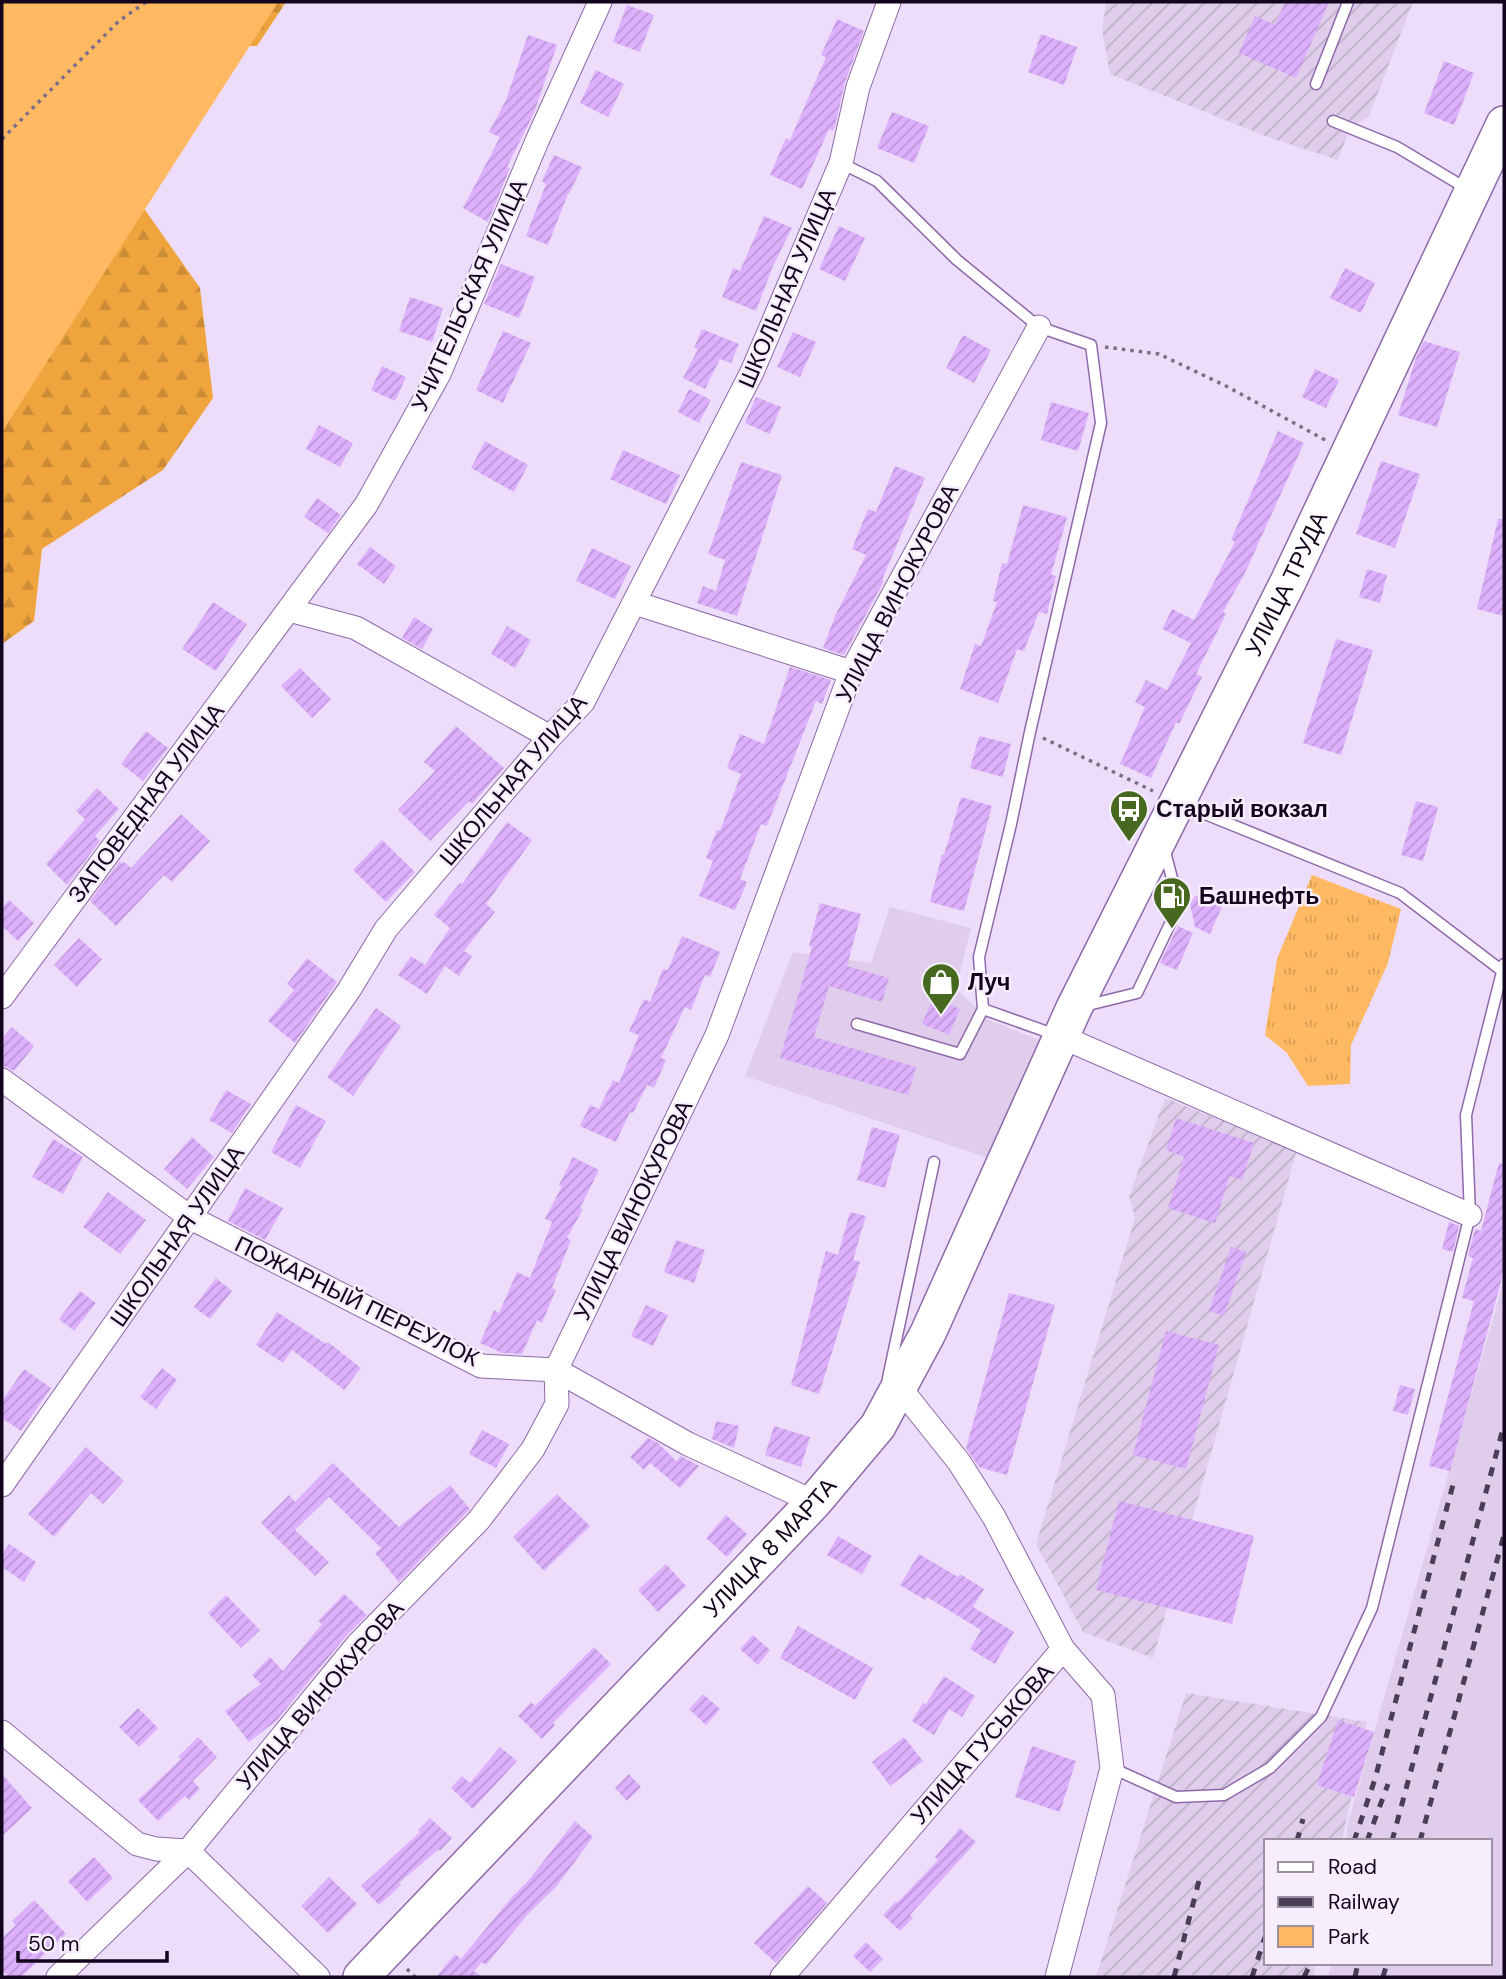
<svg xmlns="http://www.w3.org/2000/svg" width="1506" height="1979" viewBox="0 0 1506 1979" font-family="'DM Sans',sans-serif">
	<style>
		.built { fill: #dfcdeb }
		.industrial { fill: url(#industrial-furrows) }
		.grass { fill: url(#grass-tufts) }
		.forest { fill: url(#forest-firs) }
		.green { fill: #feb962 }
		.building { fill: url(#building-hatch) }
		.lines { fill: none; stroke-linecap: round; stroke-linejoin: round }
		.lane-casing { stroke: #8f69aa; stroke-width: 13 }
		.street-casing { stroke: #8f69aa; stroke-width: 25 }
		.primary-casing { stroke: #8f69aa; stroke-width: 38 }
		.path { stroke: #7d6e88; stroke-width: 3.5; stroke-dasharray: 3.5 5; stroke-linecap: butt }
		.lane { stroke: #fff; stroke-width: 10 }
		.street { stroke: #fff; stroke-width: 23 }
		.primary { stroke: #fff; stroke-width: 35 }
		.rail { stroke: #4c3d56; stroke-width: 5; stroke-dasharray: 9 9; stroke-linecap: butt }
		.labels { text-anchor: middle; stroke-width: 5; stroke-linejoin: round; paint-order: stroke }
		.street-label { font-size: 23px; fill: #13051c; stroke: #f6eefc }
		.poi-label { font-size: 23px; font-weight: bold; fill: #13051c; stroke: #f6eefc; text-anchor: start }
	</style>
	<defs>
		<pattern id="industrial-furrows" width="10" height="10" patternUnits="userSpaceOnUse" patternTransform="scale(1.75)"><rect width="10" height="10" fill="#dfcdeb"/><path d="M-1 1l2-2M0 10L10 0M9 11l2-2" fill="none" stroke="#beafc9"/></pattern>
		<pattern id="grass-tufts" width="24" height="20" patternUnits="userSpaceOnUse" patternTransform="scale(1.75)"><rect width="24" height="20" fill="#feb962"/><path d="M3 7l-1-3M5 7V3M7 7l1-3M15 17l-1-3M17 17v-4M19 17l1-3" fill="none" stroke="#d99e54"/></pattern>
		<pattern id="forest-firs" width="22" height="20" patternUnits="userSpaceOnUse" patternTransform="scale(1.75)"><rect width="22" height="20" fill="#efa43e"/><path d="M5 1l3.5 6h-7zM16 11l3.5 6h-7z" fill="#cc8c36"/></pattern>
		<pattern id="building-hatch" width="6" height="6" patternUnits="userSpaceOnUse" patternTransform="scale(1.75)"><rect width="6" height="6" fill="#dcb0fd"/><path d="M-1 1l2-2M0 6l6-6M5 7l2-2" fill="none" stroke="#bc96d8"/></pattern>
	</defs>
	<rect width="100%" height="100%" fill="#edddfa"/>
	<!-- built -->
	<path class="built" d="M 890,907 L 971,928 L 956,989 L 989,1020 L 1044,1042 L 994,1160 L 745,1076 L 793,952 L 871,963 Z
		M 1504,1280 L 1504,1977 L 1328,1977 L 1331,1963 L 1490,1963 L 1490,1841 L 1346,1841 L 1348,1823 Z"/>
	<!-- industrial -->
	<path class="industrial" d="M 1106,2 L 1413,2 L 1369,116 L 1350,128 L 1338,160 L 1268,137 L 1110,74 L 1102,30 Z
		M 1165,1098 L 1297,1150 L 1153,1658 L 1083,1632 L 1036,1544 L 1135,1218 L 1129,1196 Z
		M 1186,1693 L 1367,1722 L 1342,1841 L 1266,1841 L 1266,1963 L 1316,1963 L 1313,1977 L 1096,1977 Z"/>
	<!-- grass -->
	<path class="grass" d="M 1312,875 L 1401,909 L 1388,963 L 1351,1045 L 1350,1084 L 1308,1086 L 1287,1053 L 1265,1035 L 1277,959 Z"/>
	<!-- forest -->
	<path class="forest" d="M 2,2 L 286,2 L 257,46 L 170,46 L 91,133 L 200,288 L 213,398 L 163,470 L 42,549 L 34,621 L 2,644 Z"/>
	<!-- green -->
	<path class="green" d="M 2,2 L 278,2 L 2,432 Z"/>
	<!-- building -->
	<path class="building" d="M 1285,2 L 1329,2 L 1296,78 L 1239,53 L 1255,16 L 1275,25 Z
		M 627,5 L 654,15 L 640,52 L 613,42 Z
		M 837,19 L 864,31 L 845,82 L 835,126 L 833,131 L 829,129 L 802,189 L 770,175 L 786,138 L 790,140 L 826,57 L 821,55 Z
		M 1041,34 L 1077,47 L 1064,85 L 1028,72 Z
		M 528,35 L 557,45 L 534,113 L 507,167 L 510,168 L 488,222 L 463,208 L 500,137 L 489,132 L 506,100 Z
		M 1444,61 L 1474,73 L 1454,125 L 1424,113 Z
		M 596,70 L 624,84 L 608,117 L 580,103 Z
		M 892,112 L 929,126 L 914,163 L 877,148 Z
		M 554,155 L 582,167 L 569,194 L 568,194 L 548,245 L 526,236 L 546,184 L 542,181 Z
		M 764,216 L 792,228 L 773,266 L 756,311 L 722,297 L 733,268 L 740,271 Z
		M 839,226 L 865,238 L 845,281 L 819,269 Z
		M 501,264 L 535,277 L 519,318 L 484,304 Z
		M 1345,268 L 1375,283 L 1361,313 L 1330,298 Z
		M 410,297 L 443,308 L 432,342 L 399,331 Z
		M 702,329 L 739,344 L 731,363 L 720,359 L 705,389 L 683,378 L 698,349 L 694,348 Z
		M 503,331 L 531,343 L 503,403 L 476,390 Z
		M 793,332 L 816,342 L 800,377 L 777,367 Z
		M 963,335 L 991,350 L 974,383 L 946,368 Z
		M 1424,341 L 1460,352 L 1437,427 L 1398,415 L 1416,358 Z
		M 382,366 L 406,377 L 395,401 L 371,390 Z
		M 1315,369 L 1339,380 L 1326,408 L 1302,397 Z
		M 689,389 L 711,400 L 699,423 L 678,412 Z
		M 756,397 L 781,407 L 770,434 L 745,423 Z
		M 1051,402 L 1089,413 L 1078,451 L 1041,440 Z
		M 319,425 L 353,443 L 340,467 L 306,449 Z
		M 1278,431 L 1304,443 L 1244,575 L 1223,612 L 1226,614 L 1196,674 L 1202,677 L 1179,724 L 1176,722 L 1151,778 L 1120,764 L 1145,707 L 1135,702 L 1146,680 L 1167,690 L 1191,643 L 1162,629 L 1172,609 L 1194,620 L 1235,542 L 1231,540 Z
		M 485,441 L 528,465 L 514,492 L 471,468 Z
		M 623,450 L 680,475 L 666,504 L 610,479 Z
		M 1381,461 L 1420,474 L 1395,548 L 1356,534 Z
		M 741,462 L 782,475 L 737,616 L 697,603 L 703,586 L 716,591 L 725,560 L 708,554 Z
		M 895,466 L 925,478 L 882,580 L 884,581 L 844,655 L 823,648 L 835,616 L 866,555 L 852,549 L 868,509 L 876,512 Z
		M 317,498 L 341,515 L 328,533 L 304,517 Z
		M 1023,505 L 1067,517 L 1051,575 L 1056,576 L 1047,614 L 1039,612 L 1024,651 L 1017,649 L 998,703 L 960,689 L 975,644 L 981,646 L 997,602 L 993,601 L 1002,563 L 1007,564 Z
		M 1498,519 L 1504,519 L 1504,616 L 1477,609 Z
		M 370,547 L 396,566 L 384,584 L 357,564 Z
		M 592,548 L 631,566 L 615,599 L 576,581 Z
		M 1367,569 L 1387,575 L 1380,603 L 1359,597 Z
		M 213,602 L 247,624 L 216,671 L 182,649 Z
		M 414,617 L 433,629 L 422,649 L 402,638 Z
		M 507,626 L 531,640 L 515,668 L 491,654 Z
		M 1336,639 L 1373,650 L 1341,755 L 1303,743 Z
		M 790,667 L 831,680 L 822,704 L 816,701 L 767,826 L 761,824 L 740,879 L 747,882 L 735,910 L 699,896 L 713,861 L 706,858 L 717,830 L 720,831 L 741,774 L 727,768 L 740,734 L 764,744 Z
		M 300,668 L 331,699 L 312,718 L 281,686 Z
		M 456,726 L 504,768 L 472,804 L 469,801 L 430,841 L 398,810 L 435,771 L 424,762 Z
		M 146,731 L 168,748 L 143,781 L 121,764 Z
		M 979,736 L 1011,744 L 1003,777 L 970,768 Z
		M 97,788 L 119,809 L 95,836 L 100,841 L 67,885 L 46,864 L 85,819 L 76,811 Z
		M 961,797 L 992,806 L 964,911 L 930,902 L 942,854 L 944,855 Z
		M 1416,801 L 1438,807 L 1423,861 L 1401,855 Z
		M 181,814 L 210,841 L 172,882 L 164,875 L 116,926 L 90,901 L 120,861 L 122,864 L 124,862 L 131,868 Z
		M 507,822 L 532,840 L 486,904 L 495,912 L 464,951 L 472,956 L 459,976 L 445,966 L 427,994 L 398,975 L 411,956 L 425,965 L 450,928 L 434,915 L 460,883 L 462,884 Z
		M 382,840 L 415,872 L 386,902 L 353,870 Z
		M 1210,892 L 1224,902 L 1210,934 L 1195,927 L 1190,904 L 1195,896 Z
		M 9,900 L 34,923 L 18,941 L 2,926 L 2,908 Z
		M 820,903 L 861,914 L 847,966 L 889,978 L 882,1002 L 829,986 L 814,1037 L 916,1067 L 908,1095 L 780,1058 L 812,947 L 809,946 Z
		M 1178,926 L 1193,933 L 1177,970 L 1160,963 Z
		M 682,936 L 720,952 L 710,977 L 705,975 L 691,1010 L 685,1007 L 661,1058 L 666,1060 L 654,1088 L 647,1085 L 633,1113 L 630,1112 L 616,1142 L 580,1126 L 590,1105 L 599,1109 L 613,1080 L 619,1083 L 639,1035 L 629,1031 L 644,999 L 650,1002 L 663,969 L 668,970 Z
		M 79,938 L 102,959 L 77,987 L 54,965 Z
		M 307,958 L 337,982 L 295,1043 L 268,1021 L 294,990 L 287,984 Z
		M 933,997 L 960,1009 L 949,1035 L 922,1024 Z
		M 376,1008 L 401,1026 L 353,1096 L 327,1077 Z
		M 12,1027 L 34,1046 L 14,1071 L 2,1065 L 2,1039 Z
		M 226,1090 L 251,1104 L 232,1133 L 209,1120 Z
		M 296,1105 L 326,1121 L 300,1168 L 271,1152 Z
		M 1176,1118 L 1254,1143 L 1242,1180 L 1230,1176 L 1215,1223 L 1168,1208 L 1184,1157 L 1166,1150 Z
		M 872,1127 L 900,1135 L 885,1188 L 857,1180 Z
		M 192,1137 L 214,1157 L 187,1189 L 164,1169 Z
		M 53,1139 L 83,1157 L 63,1194 L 32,1177 Z
		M 573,1157 L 599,1170 L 580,1208 L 583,1209 L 567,1238 L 571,1240 L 552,1288 L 556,1290 L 542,1323 L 537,1320 L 522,1354 L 502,1353 L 480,1343 L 494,1310 L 499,1313 L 517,1272 L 530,1278 L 552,1222 L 545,1219 L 562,1186 L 559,1185 Z
		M 1499,1163 L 1504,1164 L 1504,1270 L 1450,1471 L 1429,1466 L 1474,1301 L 1462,1298 L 1473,1258 L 1468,1256 L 1475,1229 L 1481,1231 Z
		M 245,1188 L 283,1208 L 265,1240 L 228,1221 Z
		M 108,1192 L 146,1220 L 120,1254 L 83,1227 Z
		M 850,1212 L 866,1216 L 853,1260 L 860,1262 L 819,1394 L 791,1385 L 826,1251 L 838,1255 Z
		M 1449,1222 L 1459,1226 L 1453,1252 L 1442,1249 Z
		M 676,1240 L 705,1250 L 694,1283 L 664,1272 Z
		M 1231,1247 L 1246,1252 L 1224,1316 L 1209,1311 Z
		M 216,1278 L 232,1291 L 210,1319 L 194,1307 Z
		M 80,1291 L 96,1303 L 74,1331 L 59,1319 Z
		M 1009,1293 L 1055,1305 L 1007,1475 L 979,1467 L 966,1448 Z
		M 646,1305 L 668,1315 L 653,1346 L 631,1336 Z
		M 277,1312 L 326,1344 L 328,1342 L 361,1368 L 344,1390 L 292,1350 L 283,1363 L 256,1345 Z
		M 1166,1331 L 1219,1345 L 1186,1469 L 1133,1455 Z
		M 162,1368 L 177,1380 L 156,1409 L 140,1397 Z
		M 24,1369 L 51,1388 L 21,1431 L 2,1418 L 2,1401 Z
		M 1400,1385 L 1415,1389 L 1408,1415 L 1393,1411 Z
		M 716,1421 L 739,1426 L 734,1448 L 712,1439 Z
		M 774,1426 L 810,1437 L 801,1467 L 765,1455 Z
		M 482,1430 L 509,1444 L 496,1468 L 469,1454 Z
		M 648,1438 L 658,1443 L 676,1461 L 681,1456 L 699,1466 L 680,1488 L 650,1463 L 644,1470 L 630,1457 Z
		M 86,1447 L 124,1481 L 103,1504 L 91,1493 L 54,1537 L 28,1514 Z
		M 333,1463 L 399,1527 L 450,1485 L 470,1509 L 399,1582 L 375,1553 L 381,1548 L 329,1497 L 295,1530 L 329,1562 L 315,1576 L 261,1523 L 289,1495 L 295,1502 Z
		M 557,1494 L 590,1526 L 544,1571 L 513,1537 Z
		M 1119,1501 L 1254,1536 L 1232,1624 L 1096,1590 Z
		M 726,1515 L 747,1534 L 727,1557 L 706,1538 Z
		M 838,1536 L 872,1556 L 862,1574 L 827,1555 Z
		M 9,1544 L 36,1562 L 24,1582 L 2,1567 L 2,1555 Z
		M 919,1554 L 958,1577 L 960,1574 L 984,1589 L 973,1607 L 1014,1632 L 995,1664 L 970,1649 L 981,1630 L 927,1597 L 925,1600 L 900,1585 Z
		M 666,1564 L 686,1586 L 658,1612 L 638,1590 Z
		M 344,1594 L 367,1615 L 347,1635 L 276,1721 L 249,1742 L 225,1711 L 261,1684 L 252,1675 L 270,1657 L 283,1671 L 322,1624 L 318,1621 Z
		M 226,1595 L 260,1630 L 241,1648 L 208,1613 Z
		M 798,1626 L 873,1668 L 855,1700 L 780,1658 Z
		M 753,1635 L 770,1650 L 758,1665 L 740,1649 Z
		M 594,1647 L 611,1664 L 553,1723 L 555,1725 L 542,1739 L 518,1716 L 531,1702 L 535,1706 Z
		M 944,1676 L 975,1696 L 962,1717 L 949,1709 L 934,1735 L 912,1721 L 923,1703 L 926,1704 Z
		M 703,1694 L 720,1709 L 706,1725 L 689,1709 Z
		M 138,1708 L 158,1728 L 139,1747 L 119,1727 Z
		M 1338,1720 L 1374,1732 L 1354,1797 L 1317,1785 Z
		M 198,1737 L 217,1757 L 193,1781 L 200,1789 L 189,1800 L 185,1796 L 158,1821 L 138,1800 L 181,1759 L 178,1757 Z
		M 904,1737 L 923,1761 L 890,1786 L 872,1762 Z
		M 1032,1746 L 1076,1761 L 1060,1812 L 1015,1797 Z
		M 500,1747 L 517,1761 L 473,1809 L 451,1788 L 462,1776 L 470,1783 Z
		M 2,1774 L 32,1808 L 2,1836 Z
		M 629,1774 L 641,1787 L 627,1801 L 615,1788 Z
		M 430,1818 L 452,1838 L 440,1851 L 439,1849 L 399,1883 L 401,1885 L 379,1905 L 361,1886 L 420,1832 L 418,1830 Z
		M 575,1821 L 593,1837 L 556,1887 L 528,1914 L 486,1965 L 482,1962 L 474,1971 L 482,1977 L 436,1977 L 455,1954 L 461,1959 L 511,1898 L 528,1881 Z
		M 960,1828 L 976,1842 L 910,1915 L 913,1918 L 900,1931 L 883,1915 L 896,1901 L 897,1903 L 938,1860 L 935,1857 Z
		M 94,1857 L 113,1878 L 87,1902 L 68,1881 Z
		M 329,1877 L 357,1904 L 328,1933 L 301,1906 Z
		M 808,1886 L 827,1903 L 776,1963 L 754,1943 Z
		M 34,1900 L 66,1934 L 21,1977 L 9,1977 L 2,1970 L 2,1938 L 16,1925 L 12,1921 Z
		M 866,1942 L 883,1959 L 870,1972 L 853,1956 Z"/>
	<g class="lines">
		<defs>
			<path id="lane" d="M 1316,84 L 1348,2
				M 1333,121 L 1397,147 L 1469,190
				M 841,163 L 877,181 L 957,260 L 1039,327 L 1091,345 L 1101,423 L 1030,732 L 1011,824 L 979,957 L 983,1009 L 1056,1035
				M 1183,805 L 1400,893 L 1501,970
				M 1084,1006 L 1137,993 L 1179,905 L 1164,848
				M 857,1024 L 960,1054 L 983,1009
				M 888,1378 L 934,1162
				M 1112,1768 L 1176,1797 L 1224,1795 L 1270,1768 L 1321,1717 L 1372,1608 L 1470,1215 L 1466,1115 L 1504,964"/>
			<path id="street" d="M 635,603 L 851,672
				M 289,610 L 356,628 L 550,737
				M 2,997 L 366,505 L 439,374 L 537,141 L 600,2
				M 1062,1037 L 1470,1215
				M 2,1080 L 191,1218 L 481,1366 L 556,1370 L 688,1444 L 814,1502
				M 2,1485 L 349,990 L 386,929 L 550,737 L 583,702 L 752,372 L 841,163 L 858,87 L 889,2
				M 2,1732 L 137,1844 L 156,1849 L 188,1851 L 318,1977
				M 58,1977 L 188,1851 L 358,1644 L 479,1520 L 533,1449 L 557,1404 L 556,1370 L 717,1035 L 851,672 L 1039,327
				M 782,1977 L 1063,1649 L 994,1517 L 959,1462 L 900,1388
				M 1057,1977 L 1112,1768 L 1103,1695 L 1063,1649"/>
			<g id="primary">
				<path id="s1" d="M 361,1977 L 814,1502 L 878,1426 L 928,1333 L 1074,1008 L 1288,582 L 1504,124"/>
			</g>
		</defs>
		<!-- lane casing -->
		<use href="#lane" class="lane-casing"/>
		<!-- street casing -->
		<use href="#street" class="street-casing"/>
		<!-- primary casing -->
		<use href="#primary" class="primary-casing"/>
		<!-- path -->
		<path class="path" d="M 2,139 L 119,21 L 146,2
			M 1105,347 L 1159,354 L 1228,387 L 1327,441
			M 1043,738 L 1153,791
			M 407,1969 L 415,1977"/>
		<!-- lane -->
		<use href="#lane" class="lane"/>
		<!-- street -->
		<use href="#street" class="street"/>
		<!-- primary -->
		<use href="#primary" class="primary"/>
		<!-- rail -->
		<path class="rail" d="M 1297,1841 L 1303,1819
			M 1354,1841 L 1375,1779 L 1455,1477
			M 1367,1841 L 1388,1784
			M 1392,1841 L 1504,1425
			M 1420,1841 L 1504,1535
			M 1174,1977 L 1201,1873
			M 1252,1977 L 1266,1934
			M 1304,1977 L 1311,1963
			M 1355,1977 L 1358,1963
			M 1383,1977 L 1387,1963"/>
	</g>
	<!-- icons -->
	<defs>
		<symbol id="bus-pin" viewBox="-11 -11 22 30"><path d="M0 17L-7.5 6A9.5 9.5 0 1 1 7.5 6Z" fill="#47681f" stroke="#f6eefc"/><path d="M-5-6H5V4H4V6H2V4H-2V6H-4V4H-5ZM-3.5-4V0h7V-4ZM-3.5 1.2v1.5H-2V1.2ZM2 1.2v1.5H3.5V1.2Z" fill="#fff"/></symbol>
		<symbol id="fuel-pin" viewBox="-11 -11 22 30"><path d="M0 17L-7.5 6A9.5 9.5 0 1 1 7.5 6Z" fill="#47681f" stroke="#f6eefc"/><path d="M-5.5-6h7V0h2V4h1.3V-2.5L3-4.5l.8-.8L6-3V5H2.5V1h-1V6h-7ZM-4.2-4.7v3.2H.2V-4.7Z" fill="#fff"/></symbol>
		<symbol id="shop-pin" viewBox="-11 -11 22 30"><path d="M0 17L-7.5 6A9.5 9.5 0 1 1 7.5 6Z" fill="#47681f" stroke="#f6eefc"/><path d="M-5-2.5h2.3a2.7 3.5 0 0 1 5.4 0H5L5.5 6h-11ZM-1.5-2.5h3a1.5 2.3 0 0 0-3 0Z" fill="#fff"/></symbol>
	</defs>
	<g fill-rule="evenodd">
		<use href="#bus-pin" x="1107" y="787" width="44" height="60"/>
		<use href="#fuel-pin" x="1150" y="874" width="44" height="60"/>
		<use href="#shop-pin" x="919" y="960" width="44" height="60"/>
	</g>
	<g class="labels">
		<!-- street labels -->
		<g class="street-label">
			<text transform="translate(787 288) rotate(-67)" y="8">ШКОЛЬНАЯ УЛИЦА</text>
			<text transform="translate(469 295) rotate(-66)" y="8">УЧИТЕЛЬСКАЯ УЛИЦА</text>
			<text dy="8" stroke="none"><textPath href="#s1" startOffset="1692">УЛИЦА ТРУДА</textPath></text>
			<text transform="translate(897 593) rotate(-63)" y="8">УЛИЦА ВИНОКУРОВА</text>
			<text transform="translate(513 780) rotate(-50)" y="8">ШКОЛЬНАЯ УЛИЦА</text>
			<text transform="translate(146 803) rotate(-53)" y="8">ЗАПОВЕДНАЯ УЛИЦА</text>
			<text transform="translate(633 1210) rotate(-64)" y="8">УЛИЦА ВИНОКУРОВА</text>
			<text transform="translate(177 1236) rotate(-55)" y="8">ШКОЛЬНАЯ УЛИЦА</text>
			<text transform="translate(357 1301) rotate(26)" y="8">ПОЖАРНЫЙ ПЕРЕУЛОК</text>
			<text dy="8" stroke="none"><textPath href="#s1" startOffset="593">УЛИЦА 8 МАРТА</textPath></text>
			<text transform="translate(320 1695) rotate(-49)" y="8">УЛИЦА ВИНОКУРОВА</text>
			<text transform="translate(982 1744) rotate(-49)" y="8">УЛИЦА ГУСЬКОВА</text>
		</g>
		<!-- poi labels -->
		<g class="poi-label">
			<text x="1156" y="817">Старый вокзал</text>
			<text x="1199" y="904">Башнефть</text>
			<text x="968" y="990">Луч</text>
		</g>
	</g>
	<!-- border -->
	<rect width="1506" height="1979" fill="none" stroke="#13051c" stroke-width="7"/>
	<!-- legend -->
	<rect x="1264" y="1839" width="228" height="126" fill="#f6eefc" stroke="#9b91a2" stroke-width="2"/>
	<rect x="1278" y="1862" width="35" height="10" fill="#ffffff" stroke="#9b91a2" stroke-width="2"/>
	<text x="1328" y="1874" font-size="21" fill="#13051c">Road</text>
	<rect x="1278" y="1897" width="35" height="10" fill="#4c3d56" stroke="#9b91a2" stroke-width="2"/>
	<text x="1328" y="1909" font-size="21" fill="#13051c">Railway</text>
	<rect x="1278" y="1926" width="35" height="21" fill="#feb962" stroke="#9b91a2" stroke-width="2"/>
	<text x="1328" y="1944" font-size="21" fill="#13051c">Park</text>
	<!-- scale -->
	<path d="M18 1951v10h149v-10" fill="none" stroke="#13051c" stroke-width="3.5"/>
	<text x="28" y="1951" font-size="21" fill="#13051c" stroke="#f6eefc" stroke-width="5" paint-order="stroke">50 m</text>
</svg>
